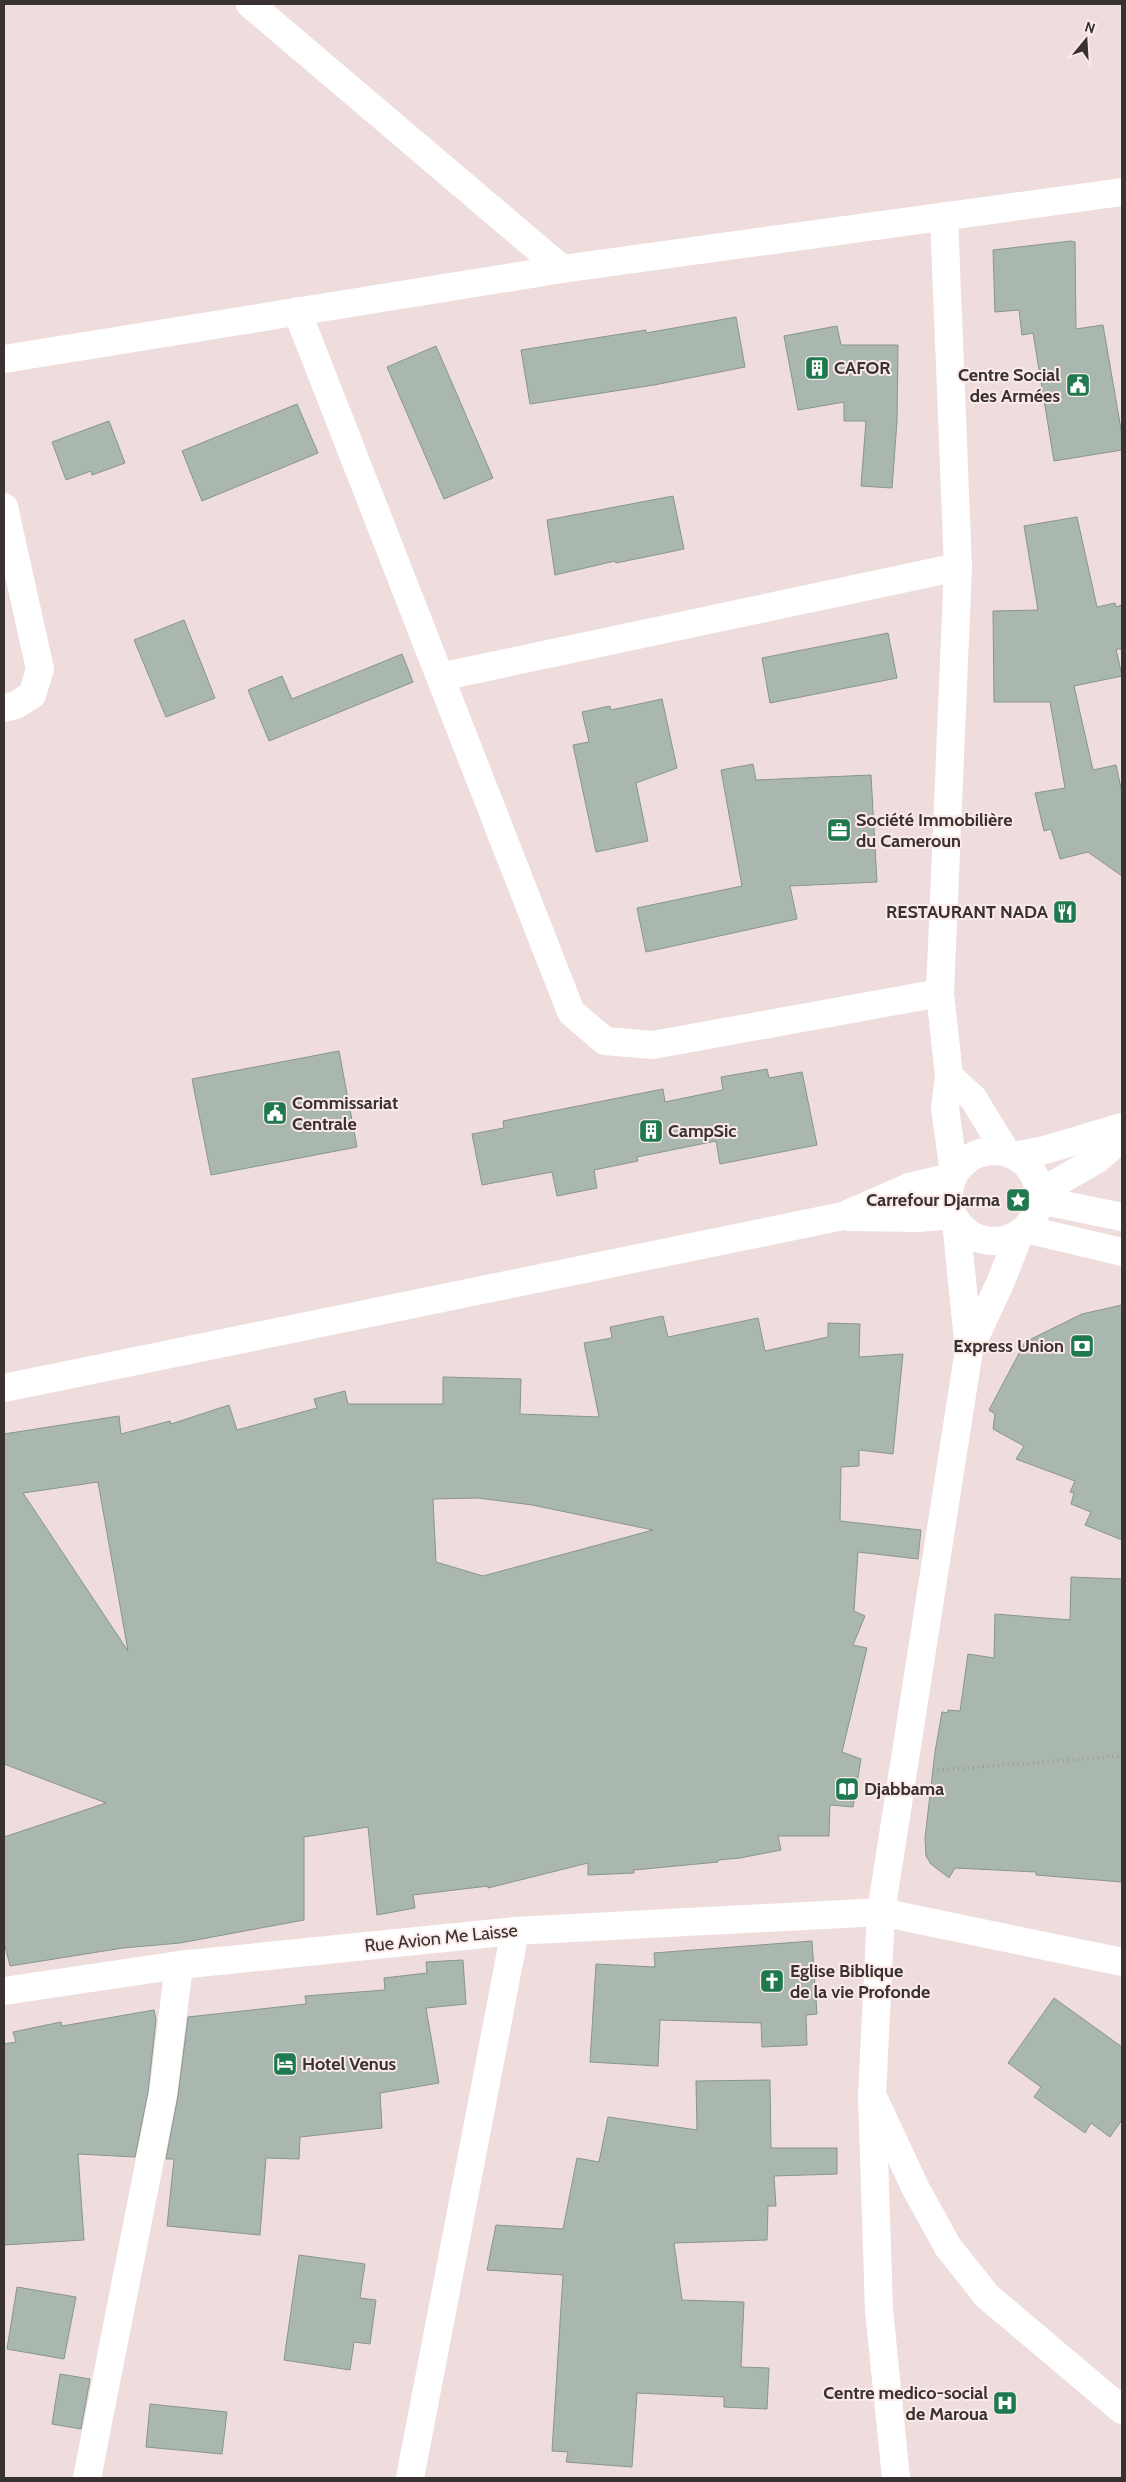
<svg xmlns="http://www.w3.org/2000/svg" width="1126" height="2482" viewBox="0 0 1126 2482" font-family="Cabin,sans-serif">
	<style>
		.building { fill: #aab7ae; stroke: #88958d; fill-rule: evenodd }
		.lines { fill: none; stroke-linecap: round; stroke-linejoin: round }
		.path { stroke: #a09393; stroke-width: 3; stroke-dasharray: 1 4; stroke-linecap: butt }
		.street { stroke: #fff; stroke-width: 28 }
		.secondary { stroke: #fff; stroke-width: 28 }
		.primary { stroke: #fff; stroke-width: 28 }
		.labels { text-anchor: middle; stroke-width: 4; stroke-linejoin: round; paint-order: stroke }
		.poi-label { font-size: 18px; font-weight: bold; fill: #393232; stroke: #fceae9; text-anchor: start }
		.street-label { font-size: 18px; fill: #393232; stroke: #fceae9 }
	</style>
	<rect width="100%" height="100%" fill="#eedddc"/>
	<!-- building -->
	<path class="building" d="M 1071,241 L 1075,242 L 1076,329 L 1103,325 L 1122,435 L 1122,450 L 1054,461 L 1033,333 L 1022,335 L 1019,310 L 995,312 L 993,250 Z
		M 736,317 L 745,367 L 654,385 L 530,404 L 521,350 L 646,330 L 646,333 Z
		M 837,326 L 841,345 L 898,345 L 897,421 L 892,488 L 861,486 L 866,421 L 844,421 L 844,402 L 798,410 L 784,336 Z
		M 436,346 L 493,478 L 444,499 L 387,367 Z
		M 297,404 L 318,453 L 202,501 L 182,451 Z
		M 109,421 L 125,463 L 92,475 L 91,471 L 66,480 L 52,442 Z
		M 673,496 L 684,549 L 616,563 L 615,561 L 555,575 L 547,520 Z
		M 1077,517 L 1097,607 L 1115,603 L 1116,607 L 1122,605 L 1122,649 L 1116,649 L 1122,676 L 1074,686 L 1093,770 L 1116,765 L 1122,793 L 1122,876 L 1088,852 L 1060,859 L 1051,829 L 1044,831 L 1035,793 L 1065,788 L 1050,702 L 994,702 L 993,611 L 1038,610 L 1024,526 Z
		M 184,620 L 215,698 L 166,717 L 134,640 Z
		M 888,633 L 897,678 L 770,703 L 762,658 Z
		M 402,654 L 413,682 L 269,741 L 248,690 L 282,676 L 292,699 Z
		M 662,699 L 677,768 L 636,783 L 648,841 L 596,852 L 573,745 L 589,742 L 582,712 L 610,706 L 611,710 Z
		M 753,764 L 756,780 L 871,775 L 877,882 L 790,886 L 797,919 L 646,952 L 637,908 L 742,886 L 721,770 Z
		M 339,1051 L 357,1147 L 211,1175 L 192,1079 Z
		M 767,1069 L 769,1078 L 802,1072 L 817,1145 L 720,1164 L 716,1141 L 637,1157 L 638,1161 L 594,1170 L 597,1188 L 557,1196 L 552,1172 L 482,1185 L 472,1134 L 504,1128 L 503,1121 L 663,1089 L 665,1102 L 723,1090 L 721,1077 Z
		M 1122,1305 L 1122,1540 L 1085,1525 L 1091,1512 L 1071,1504 L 1074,1493 L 1070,1492 L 1075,1481 L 1016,1459 L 1024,1446 L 993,1429 L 995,1414 L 989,1410 L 1025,1342 L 1082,1314 Z
		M 663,1316 L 668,1337 L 758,1318 L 765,1351 L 828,1337 L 828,1323 L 860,1324 L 859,1357 L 903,1354 L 893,1454 L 859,1450 L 859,1466 L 841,1467 L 840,1521 L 921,1530 L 918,1559 L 858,1552 L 854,1611 L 865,1616 L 853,1645 L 867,1648 L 842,1752 L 861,1759 L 853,1807 L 830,1805 L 829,1836 L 778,1836 L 781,1850 L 740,1858 L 718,1860 L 718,1862 L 634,1870 L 634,1873 L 588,1875 L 588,1863 L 488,1888 L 488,1886 L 413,1895 L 415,1908 L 377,1915 L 368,1827 L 304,1837 L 304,1920 L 180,1943 L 123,1948 L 10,1966 L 4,1942 L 4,1837 L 106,1803 L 4,1764 L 4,1434 L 119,1416 L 121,1434 L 170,1421 L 171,1424 L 229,1405 L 237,1430 L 317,1408 L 314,1399 L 345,1391 L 348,1404 L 443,1404 L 443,1377 L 521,1379 L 520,1414 L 599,1417 L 584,1343 L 612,1338 L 610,1327 ZM 98,1482 L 128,1651 L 23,1493 ZM 478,1498 L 532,1505 L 653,1530 L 483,1576 L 436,1562 L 433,1499 Z
		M 1071,1577 L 1122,1579 L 1122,1882 L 1036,1875 L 1036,1872 L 955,1868 L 949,1878 L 931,1864 L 926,1856 L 925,1838 L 935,1752 L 942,1712 L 948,1713 L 948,1710 L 960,1711 L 968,1654 L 994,1658 L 995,1614 L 1070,1620 Z
		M 812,1941 L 817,2014 L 806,2015 L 807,2045 L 762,2047 L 761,2023 L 660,2020 L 658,2066 L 590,2062 L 596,1964 L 655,1967 L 654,1953 Z
		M 463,1960 L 466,2004 L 426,2008 L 439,2083 L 380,2093 L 382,2128 L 300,2137 L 299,2159 L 266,2158 L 260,2235 L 167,2226 L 174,2159 L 166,2159 L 178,2096 L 188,2017 L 306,2004 L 305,1996 L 385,1990 L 384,1978 L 427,1973 L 426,1962 Z
		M 1054,1998 L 1122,2047 L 1122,2120 L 1110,2137 L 1091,2123 L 1085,2133 L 1034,2097 L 1041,2087 L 1008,2063 Z
		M 154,2010 L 156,2020 L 148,2092 L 135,2157 L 78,2154 L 84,2240 L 4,2245 L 4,2044 L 16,2042 L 13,2032 L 61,2022 L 62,2026 Z
		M 770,2080 L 771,2148 L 837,2148 L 837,2174 L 774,2176 L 776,2206 L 768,2206 L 767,2240 L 674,2243 L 682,2300 L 744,2302 L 741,2367 L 769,2368 L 767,2409 L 724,2407 L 724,2397 L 637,2393 L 632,2467 L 566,2462 L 568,2452 L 552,2451 L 563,2275 L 487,2270 L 496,2225 L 563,2229 L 577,2158 L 599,2162 L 608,2117 L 697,2130 L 696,2081 Z
		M 299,2255 L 365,2264 L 360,2298 L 376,2300 L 370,2344 L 354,2342 L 350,2370 L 284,2360 Z
		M 17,2287 L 76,2297 L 64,2359 L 7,2349 Z
		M 60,2374 L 90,2379 L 81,2429 L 52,2424 Z
		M 150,2404 L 227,2412 L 222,2454 L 146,2447 Z"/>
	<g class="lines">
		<!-- path -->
		<path class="path" d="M 938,1770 L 1122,1756"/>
		<!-- street -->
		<path class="street" d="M 944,216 L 958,567 L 940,993 L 949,1076 L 945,1108 L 954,1173
			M 297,311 L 571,1012 L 605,1041 L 653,1045 L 940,993
			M 4,359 L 562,269
			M 4,507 L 40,669 L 32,695 L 16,705 L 4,708
			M 440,677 L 958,567
			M 949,1076 L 973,1098 L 1006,1152
			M 4,1991 L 179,1965 L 515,1931 L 881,1912
			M 872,2095 L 916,2189 L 948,2247 L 987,2296 L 1122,2410
			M 87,2478 L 163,2094 L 179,1965
			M 410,2478 L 515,1931"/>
		<!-- secondary -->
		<path class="secondary" d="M 250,4 L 562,269 L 1122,192
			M 881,1912 L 1122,1962"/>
		<!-- primary -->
		<path class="primary" d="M949 1196a45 45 0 1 1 90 0a45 45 0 1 1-90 0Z
			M 1014,1156 L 1045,1150 L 1122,1127
			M 1039,1193 L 1096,1160 L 1122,1138
			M 1039,1200 L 1122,1217
			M 850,1217 L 918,1218 L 952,1215
			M 1025,1229 L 1122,1252
			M 969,1350 L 1001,1281 L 1020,1233
			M 4,1388 L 843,1216 L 909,1187 L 952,1177
			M 896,2478 L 879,2310 L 872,2095 L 881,1912 L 969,1350 L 956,1221"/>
	</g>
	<!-- icons -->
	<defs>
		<symbol id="building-square" viewBox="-11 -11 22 22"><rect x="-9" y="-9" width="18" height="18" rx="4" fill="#1f794e" stroke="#fceae9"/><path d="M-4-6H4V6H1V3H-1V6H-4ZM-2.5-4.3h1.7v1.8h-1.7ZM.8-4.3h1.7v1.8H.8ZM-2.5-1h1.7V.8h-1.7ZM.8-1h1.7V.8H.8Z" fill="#fff"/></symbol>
		<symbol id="civic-square" viewBox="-11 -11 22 22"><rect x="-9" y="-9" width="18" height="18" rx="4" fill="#1f794e" stroke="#fceae9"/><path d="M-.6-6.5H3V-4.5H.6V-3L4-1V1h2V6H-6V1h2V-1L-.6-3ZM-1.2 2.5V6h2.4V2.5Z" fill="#fff"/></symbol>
		<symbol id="office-square" viewBox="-11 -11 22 22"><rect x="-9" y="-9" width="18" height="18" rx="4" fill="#1f794e" stroke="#fceae9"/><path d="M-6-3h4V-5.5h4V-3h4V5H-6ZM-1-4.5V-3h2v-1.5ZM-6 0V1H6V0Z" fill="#fff"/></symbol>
		<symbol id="restaurant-square" viewBox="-11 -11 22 22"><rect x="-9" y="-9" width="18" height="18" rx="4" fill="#1f794e" stroke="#fceae9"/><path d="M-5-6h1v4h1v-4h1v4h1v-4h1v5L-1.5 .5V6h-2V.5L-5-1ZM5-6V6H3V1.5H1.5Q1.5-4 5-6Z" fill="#fff"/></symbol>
		<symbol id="sight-square" viewBox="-11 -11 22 22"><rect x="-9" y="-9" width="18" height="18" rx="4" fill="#1f794e" stroke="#fceae9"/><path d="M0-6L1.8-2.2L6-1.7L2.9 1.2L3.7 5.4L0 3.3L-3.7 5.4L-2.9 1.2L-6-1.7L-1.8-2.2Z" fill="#fff"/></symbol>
		<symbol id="bank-square" viewBox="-11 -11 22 22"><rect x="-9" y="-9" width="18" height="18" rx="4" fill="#1f794e" stroke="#fceae9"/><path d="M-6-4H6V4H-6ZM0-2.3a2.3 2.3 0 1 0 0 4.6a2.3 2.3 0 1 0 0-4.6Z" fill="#fff"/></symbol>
		<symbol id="library-square" viewBox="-11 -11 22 22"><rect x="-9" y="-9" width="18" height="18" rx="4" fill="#1f794e" stroke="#fceae9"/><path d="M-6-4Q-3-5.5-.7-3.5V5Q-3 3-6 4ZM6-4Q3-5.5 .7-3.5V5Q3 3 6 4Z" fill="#fff"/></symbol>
		<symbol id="church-square" viewBox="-11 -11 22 22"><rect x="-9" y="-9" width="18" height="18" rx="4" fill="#1f794e" stroke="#fceae9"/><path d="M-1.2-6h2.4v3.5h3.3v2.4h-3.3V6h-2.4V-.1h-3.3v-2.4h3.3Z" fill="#fff"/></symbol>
		<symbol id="hotel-square" viewBox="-11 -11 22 22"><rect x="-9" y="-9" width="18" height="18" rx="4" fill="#1f794e" stroke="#fceae9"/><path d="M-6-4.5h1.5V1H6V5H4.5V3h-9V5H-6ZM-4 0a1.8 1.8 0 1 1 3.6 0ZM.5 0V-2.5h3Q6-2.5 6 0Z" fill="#fff"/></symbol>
		<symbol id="hospital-square" viewBox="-11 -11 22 22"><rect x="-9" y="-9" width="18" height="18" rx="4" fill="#1f794e" stroke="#fceae9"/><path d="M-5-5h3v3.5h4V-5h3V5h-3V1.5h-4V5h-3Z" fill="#fff"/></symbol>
	</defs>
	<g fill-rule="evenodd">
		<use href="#building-square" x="803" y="354" width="28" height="28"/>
		<use href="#civic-square" x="1064" y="371" width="28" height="28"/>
		<use href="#office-square" x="825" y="816" width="28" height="28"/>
		<use href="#restaurant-square" x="1051" y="898" width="28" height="28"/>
		<use href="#civic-square" x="261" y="1099" width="28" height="28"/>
		<use href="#building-square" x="637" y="1117" width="28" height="28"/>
		<use href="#sight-square" x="1004" y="1186" width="28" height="28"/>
		<use href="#bank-square" x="1068" y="1332" width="28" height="28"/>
		<use href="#library-square" x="833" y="1775" width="28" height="28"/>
		<use href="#church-square" x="758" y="1967" width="28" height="28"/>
		<use href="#hotel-square" x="271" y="2050" width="28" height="28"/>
		<use href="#hospital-square" x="991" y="2389" width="28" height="28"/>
	</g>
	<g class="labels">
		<!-- poi labels -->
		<g class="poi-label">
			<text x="834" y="374">CAFOR</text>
			<text x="1060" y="381" text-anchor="end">Centre Social<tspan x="1060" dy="21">des Armées</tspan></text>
			<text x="856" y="826">Société Immobilière<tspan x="856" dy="21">du Cameroun</tspan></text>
			<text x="1048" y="918" text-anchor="end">RESTAURANT NADA</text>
			<text x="292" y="1109">Commissariat<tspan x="292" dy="21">Centrale</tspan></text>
			<text x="668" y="1137">CampSic</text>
			<text x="1000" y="1206" text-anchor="end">Carrefour Djarma</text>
			<text x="1064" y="1352" text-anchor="end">Express Union</text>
			<text x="864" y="1795">Djabbama</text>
			<text x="790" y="1977">Eglise Biblique<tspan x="790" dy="21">de la vie Profonde</tspan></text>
			<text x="302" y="2070">Hotel Venus</text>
			<text x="988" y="2399" text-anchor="end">Centre medico-social<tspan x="988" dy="21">de Maroua</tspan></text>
		</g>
		<!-- street labels -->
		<g class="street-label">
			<text transform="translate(441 1938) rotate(-6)" y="6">Rue Avion Me Laisse</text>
		</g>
	</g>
	<!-- border -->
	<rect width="1126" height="2482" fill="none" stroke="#393232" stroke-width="10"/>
	<!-- north arrow -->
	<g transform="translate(1086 40) rotate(18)" stroke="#fceae9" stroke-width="4" paint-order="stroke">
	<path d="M0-4L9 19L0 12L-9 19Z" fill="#393232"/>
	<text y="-8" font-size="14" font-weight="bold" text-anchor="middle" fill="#393232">N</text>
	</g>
</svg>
